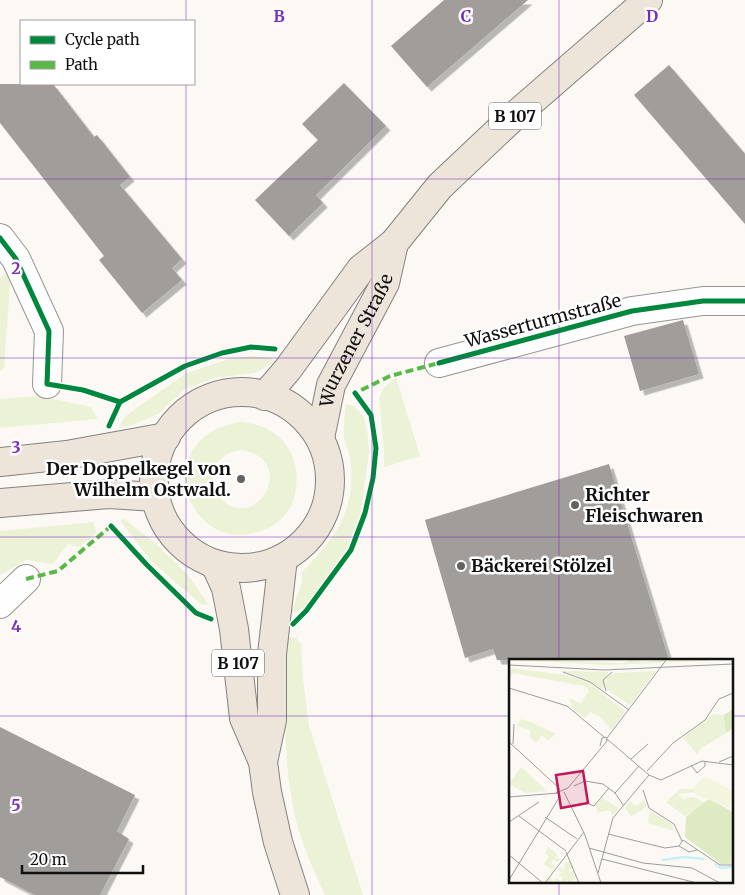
<svg xmlns="http://www.w3.org/2000/svg" width="745" height="895" viewBox="0 0 745 895" font-family="Merriweather,serif">
	<style>
		.green { fill: #ebf2d5; fill-rule: evenodd }
		.building { fill: #a09d9a; filter: url(#shadow) }
		.lines { fill: none; stroke-linecap: round; stroke-linejoin: round }
		.minor-casing { stroke: #969593; stroke-width: 30 }
		.major-casing { stroke: #848280; stroke-width: 30 }
		.minor { stroke: #fffefe; stroke-width: 28 }
		.major { stroke: #ede5da; stroke-width: 28 }
		.quiet { stroke: #58b947; stroke-width: 4; stroke-dasharray: 8 4; stroke-linecap: butt }
		.cycleway-casing { stroke: #fff; stroke-width: 8 }
		.cycleway { stroke: #00873e; stroke-width: 5 }
		.grid { fill: none; stroke: #7b2cbf; stroke-width: 1; stroke-opacity: 0.55 }
		.poi-dot { fill: #636260; stroke: #fff; stroke-width: 2 }
		.labels { text-anchor: middle; stroke-width: 5; stroke-linejoin: round; paint-order: stroke }
		.shield { fill: #fff; stroke: #585858; stroke-width: 1 }
		.shield-label { font-size: 16px; font-weight: bold; fill: #101010 }
		.street-label { font-size: 18px; fill: #101010; stroke: #fff }
		.poi-label { font-size: 18px; font-weight: bold; fill: #101010; stroke: #fff; text-anchor: start }
		.inset-river { fill: none; stroke: #caf0f7; stroke-width: 2.5 }
		.inset-road { fill: none; stroke: #9e9c99; stroke-width: 1 }
		.view { fill: #c2185b; fill-opacity: 0.15; stroke: #c2185b; stroke-width: 2.5 }
		.inset-edge { fill: none; stroke: #101010; stroke-width: 2.5 }
		.grid-label { font-size: 16px; text-anchor: middle; font-weight: bold; fill: #7b2cbf; stroke: #fff; stroke-width: 5; stroke-linejoin: round; paint-order: stroke }
	</style>
	<defs>
		<filter id="shadow"><feDropShadow dx="4.5" dy="4.5" stdDeviation="0" flood-color="#0004"/></filter>
	</defs>
	<rect width="100%" height="100%" fill="#fcf9f5"/>
	<!-- green -->
	<path class="green" d="M 11,269 L 4,368 L 0,371 L 0,278 Z
		M 252,356 L 272,358 L 273,363 L 255,373 L 214,378 L 185,389 L 158,414 L 130,426 L 120,428 C 121,420 125,417 131,412 L 185,374 L 228,359 Z
		M 396,377 L 420,456 L 384,467 L 384,450 L 379,399 L 383,389 Z
		M 40,396 L 91,407 L 98,419 L 0,428 L 0,399 Z
		M 346,404 L 354,406 L 364,417 L 368,436 L 369,452 L 361,511 L 347,548 L 304,608 L 291,614 L 302,582 L 302,572 C 337,535 357,510 350,457 C 349,451 345,445 344,439 C 343,428 345,415 346,404 Z
		M 242,422 C 248,423 255,424 261,426 C 290,438 301,464 295,494 C 293,508 281,522 268,528 C 194,563 149,453 224,426 C 229,424 236,423 242,422 ZM 242,450 C 298,459 258,533 222,500 C 215,493 212,485 213,476 C 215,460 227,451 242,450 Z
		M 123,518 L 154,542 L 188,575 L 208,604 L 202,605 L 151,561 L 121,522 Z
		M 94,522 L 96,533 L 79,547 L 68,544 L 53,564 L 26,560 L 0,575 L 0,531 Z
		M 287,637 L 296,638 L 301,644 L 303,679 L 309,726 L 363,895 L 325,895 C 315,873 305,851 298,828 C 281,766 285,700 287,637 Z"/>
	<!-- building -->
	<path class="building" d="M 444,0 L 528,0 L 427,87 L 391,46 Z
		M 669,65 L 745,154 L 745,224 L 634,95 Z
		M 344,83 L 386,126 L 316,195 L 323,203 L 289,236 L 255,200 L 318,140 L 302,124 Z
		M 0,84 L 53,84 L 94,137 L 97,135 L 130,177 L 120,185 L 182,259 L 172,268 L 182,280 L 142,313 L 99,260 L 104,256 L 0,123 Z
		M 683,320 L 699,374 L 640,391 L 624,336 Z
		M 609,464 L 669,660 L 497,660 L 493,649 L 465,658 L 425,520 Z
		M 0,727 L 135,795 L 117,831 L 129,839 L 100,895 L 35,895 L 0,877 Z"/>
	<g class="lines">
		<defs>
			<path id="minor" d="M 0,238 L 16,259 L 49,331 L 47,384
				M 439,363 L 632,311 L 703,301 L 745,301
				M 0,604 L 26,579"/>
			<g id="major">
				<circle cx="242" cy="480" r="88"/>
				<path d="M 265,396 L 288,369 L 361,269 L 394,243 L 440,186 L 511,119 L 648,0"/>
				<path id="s1" d="M 320,438 L 331,385 L 385,283 L 394,243"/>
				<path d="M 0,462 L 67,455 L 166,437"/>
				<path d="M 0,503 L 109,494 L 156,497"/>
				<path d="M 215,564 L 226,588 L 234,629 L 244,718 L 263,762 L 267,792 L 278,842 L 295,895"/>
				<path d="M 263,762 L 272,720 L 272,654 L 283,558"/>
			</g>
		</defs>
		<!-- minor casing -->
		<use href="#minor" class="minor-casing"/>
		<!-- major casing -->
		<use href="#major" class="major-casing"/>
		<!-- minor -->
		<use href="#minor" class="minor"/>
		<!-- major -->
		<use href="#major" class="major"/>
		<!-- quiet -->
		<path class="quiet" d="M 358,397 L 355,393 L 390,376 L 439,363
			M 26,579 L 58,571 L 111,526 L 113,528"/>
		<defs>
			<path id="cycleway" d="M 0,238 L 16,259 L 49,331 L 47,384 L 83,390 L 120,402
				M 439,363 L 632,311 L 703,301 L 745,301
				M 109,426 L 120,402 L 185,366 L 222,353 L 251,347 L 275,349
				M 111,526 L 147,565 L 196,613 L 211,619
				M 293,624 L 306,611 L 351,550 L 365,513 L 373,478 L 376,448 L 371,415 L 355,393"/>
		</defs>
		<!-- cycleway casing -->
		<use href="#cycleway" class="cycleway-casing"/>
		<!-- cycleway -->
		<use href="#cycleway" class="cycleway"/>
	</g>
	<!-- grid -->
	<path class="grid" d="M 186,0 L 186,21M 372,0 L 372,895M 559,0 L 559,660M 186,84 L 186,895M 0,179 L 745,179M 0,358 L 745,358M 0,537 L 745,537M 0,716 L 510,716M 731,716 L 745,716M 559,881 L 559,895"/>
	<!-- markers -->
	<g class="poi-dot">
		<circle cx="241" cy="479" r="5"/>
		<circle cx="575" cy="505" r="5"/>
		<circle cx="461" cy="566" r="5"/>
	</g>
	<g class="labels">
		<!-- shield labels -->
		<g class="shield">
			<rect x="489" y="102.5" width="52" height="27" rx="4"/>
			<rect x="212" y="649.5" width="52" height="27" rx="4"/>
		</g>
		<g class="shield-label">
			<text x="515" y="122">B 107</text>
			<text x="238" y="669">B 107</text>
		</g>
		<!-- street labels -->
		<g class="street-label">
			<text transform="translate(543 321) rotate(-15)" y="6">Wasserturmstraße</text>
			<text dy="6" stroke="none"><textPath href="#s1" startOffset="105">Wurzener Straße</textPath></text>
		</g>
		<!-- poi labels -->
		<g class="poi-label">
			<text x="231" y="475" text-anchor="end">Der Doppelkegel von<tspan x="231" dy="21">Wilhelm Ostwald.</tspan></text>
			<text x="585" y="501">Richter<tspan x="585" dy="21">Fleischwaren</tspan></text>
			<text x="471" y="572">Bäckerei Stölzel</text>
		</g>
	</g>
	<!-- overview -->
	<g transform="translate(509 659)">
		<rect width="224" height="224" fill="#fcf9f5"/>
		<path d="M 24,0 L 114,4 L 125,0 L 133,3 L 157,0 L 155,3 L 159,3 L 160,0 L 203,0 L 197,2 L 99,6 L 0,1 ZM 0,9 L 57,16 L 80,24 L 116,52 L 103,71 L 91,58 L 81,53 L 76,59 L 63,49 L 61,39 L 72,45 L 80,31 L 75,27 L 4,14 L 0,22 ZM 50,12 L 99,13 L 94,31 L 64,15 ZM 147,12 L 121,46 L 97,30 L 97,18 L 106,14 ZM 204,55 L 215,56 L 217,74 L 191,90 L 189,96 L 174,78 ZM 12,60 L 22,63 L 47,75 L 39,81 L 33,76 L 27,84 L 21,78 L 21,71 L 8,67 ZM 12,108 L 38,132 L 17,134 L 0,125 ZM 171,130 L 183,130 L 187,133 L 169,135 L 174,140 L 185,138 L 210,151 L 189,150 L 176,157 L 157,143 ZM 93,139 L 110,149 L 104,157 L 100,151 L 88,154 L 87,146 ZM 135,141 L 138,147 L 127,155 L 122,157 L 116,149 L 121,142 L 127,147 ZM 141,152 L 163,165 L 165,172 L 139,164 ZM 39,188 L 48,195 L 46,199 L 51,199 L 49,203 L 44,200 L 42,204 L 46,207 L 43,211 L 35,205 L 40,197 L 36,194 ZM 61,202 L 65,209 L 60,210 L 60,213 L 64,212 L 67,217 L 63,222 L 69,224 L 59,224 L 59,221 L 55,224 L 38,224 L 41,217 L 44,223 L 47,219 L 52,222 L 54,218 L 48,216 L 53,214 L 49,211 L 51,208 L 55,211 L 56,204 Z" fill="#ebf2d5"/>
		<path d="M 224,50 L 224,69 L 217,74 L 215,56 ZM 200,140 L 224,153 L 224,204 L 220,205 L 212,205 L 176,178 L 177,158 Z" fill="#deeac2"/>
		<path d="M 196,117 L 224,132 L 221,149 L 187,136 L 183,130 Z" fill="#f4f5de"/>
		<path class="inset-river" d="M 153,201 L 175,198 L 195,200M 206,205 L 212,209 L 224,208"/>
		<path class="inset-road" d="M 34,0 L 123,0M 0,6 L 95,11 L 224,5M 54,13 L 81,23 L 120,51M 0,29 L 58,47 L 95,78M 97,32 L 94,21 L 103,13M 98,79 L 158,0M 98,80 L 140,116 L 152,121 L 193,102 L 224,106M 0,83 L 51,130M 4,85 L 5,65M 122,100 L 139,85M 210,103 L 224,97M 182,106 L 188,114 L 196,107 L 196,102M 138,112 L 164,84 L 196,61 L 210,40 L 224,34M 65,127 L 76,122 L 94,125 L 106,134 L 115,147M 134,131 L 140,149 L 165,165 L 173,182M 55,133 L 76,176 L 92,224M 47,134 L 59,129 L 98,82 L 97,78 L 93,79 L 91,87M 106,134 L 130,107M 0,138 L 49,134M 80,145 L 85,147 L 100,129M 10,157 L 57,192M 36,158 L 68,180M 0,163 L 30,143M 99,175 L 156,189 L 170,187 L 174,181 L 211,206 L 224,206M 170,187 L 180,193 L 188,191M 80,189 L 134,204 L 183,209 L 211,224M 57,193 L 70,224M 0,196 L 34,224M 93,200 L 188,224M 89,214 L 104,159 L 140,116M 0,221 L 51,137M 36,224 L 75,173"/>
		<path class="view" d="M 74,112 L 79,144 L 52,149 L 47,116 Z"/>
		<rect width="224" height="224" class="inset-edge"/>
	</g>
	<g class="grid-label">
		<text x="279" y="22">B</text>
		<text x="466" y="22">C</text>
		<text x="652" y="22">D</text>
		<text x="16" y="274">2</text>
		<text x="16" y="453">3</text>
		<text x="16" y="632">4</text>
		<text x="16" y="811">5</text>
	</g>
	<!-- legend -->
	<rect x="20" y="20" width="175" height="65" fill="#ffffff" stroke="#9f9f9f"/>
	<rect x="30" y="36" width="25" height="8" fill="#00873e" stroke="#9f9f9f"/>
	<text x="65" y="45" font-size="15" fill="#101010">Cycle path</text>
	<rect x="30" y="61" width="25" height="8" fill="#58b947" stroke="#9f9f9f"/>
	<text x="65" y="70" font-size="15" fill="#101010">Path</text>
	<!-- scale -->
	<path d="M22 865v8h121v-8" fill="none" stroke="#101010" stroke-width="2.5"/>
	<text x="30" y="865" font-size="15" fill="#101010" stroke="#ffffff" stroke-width="4" paint-order="stroke">20 m</text>
</svg>
